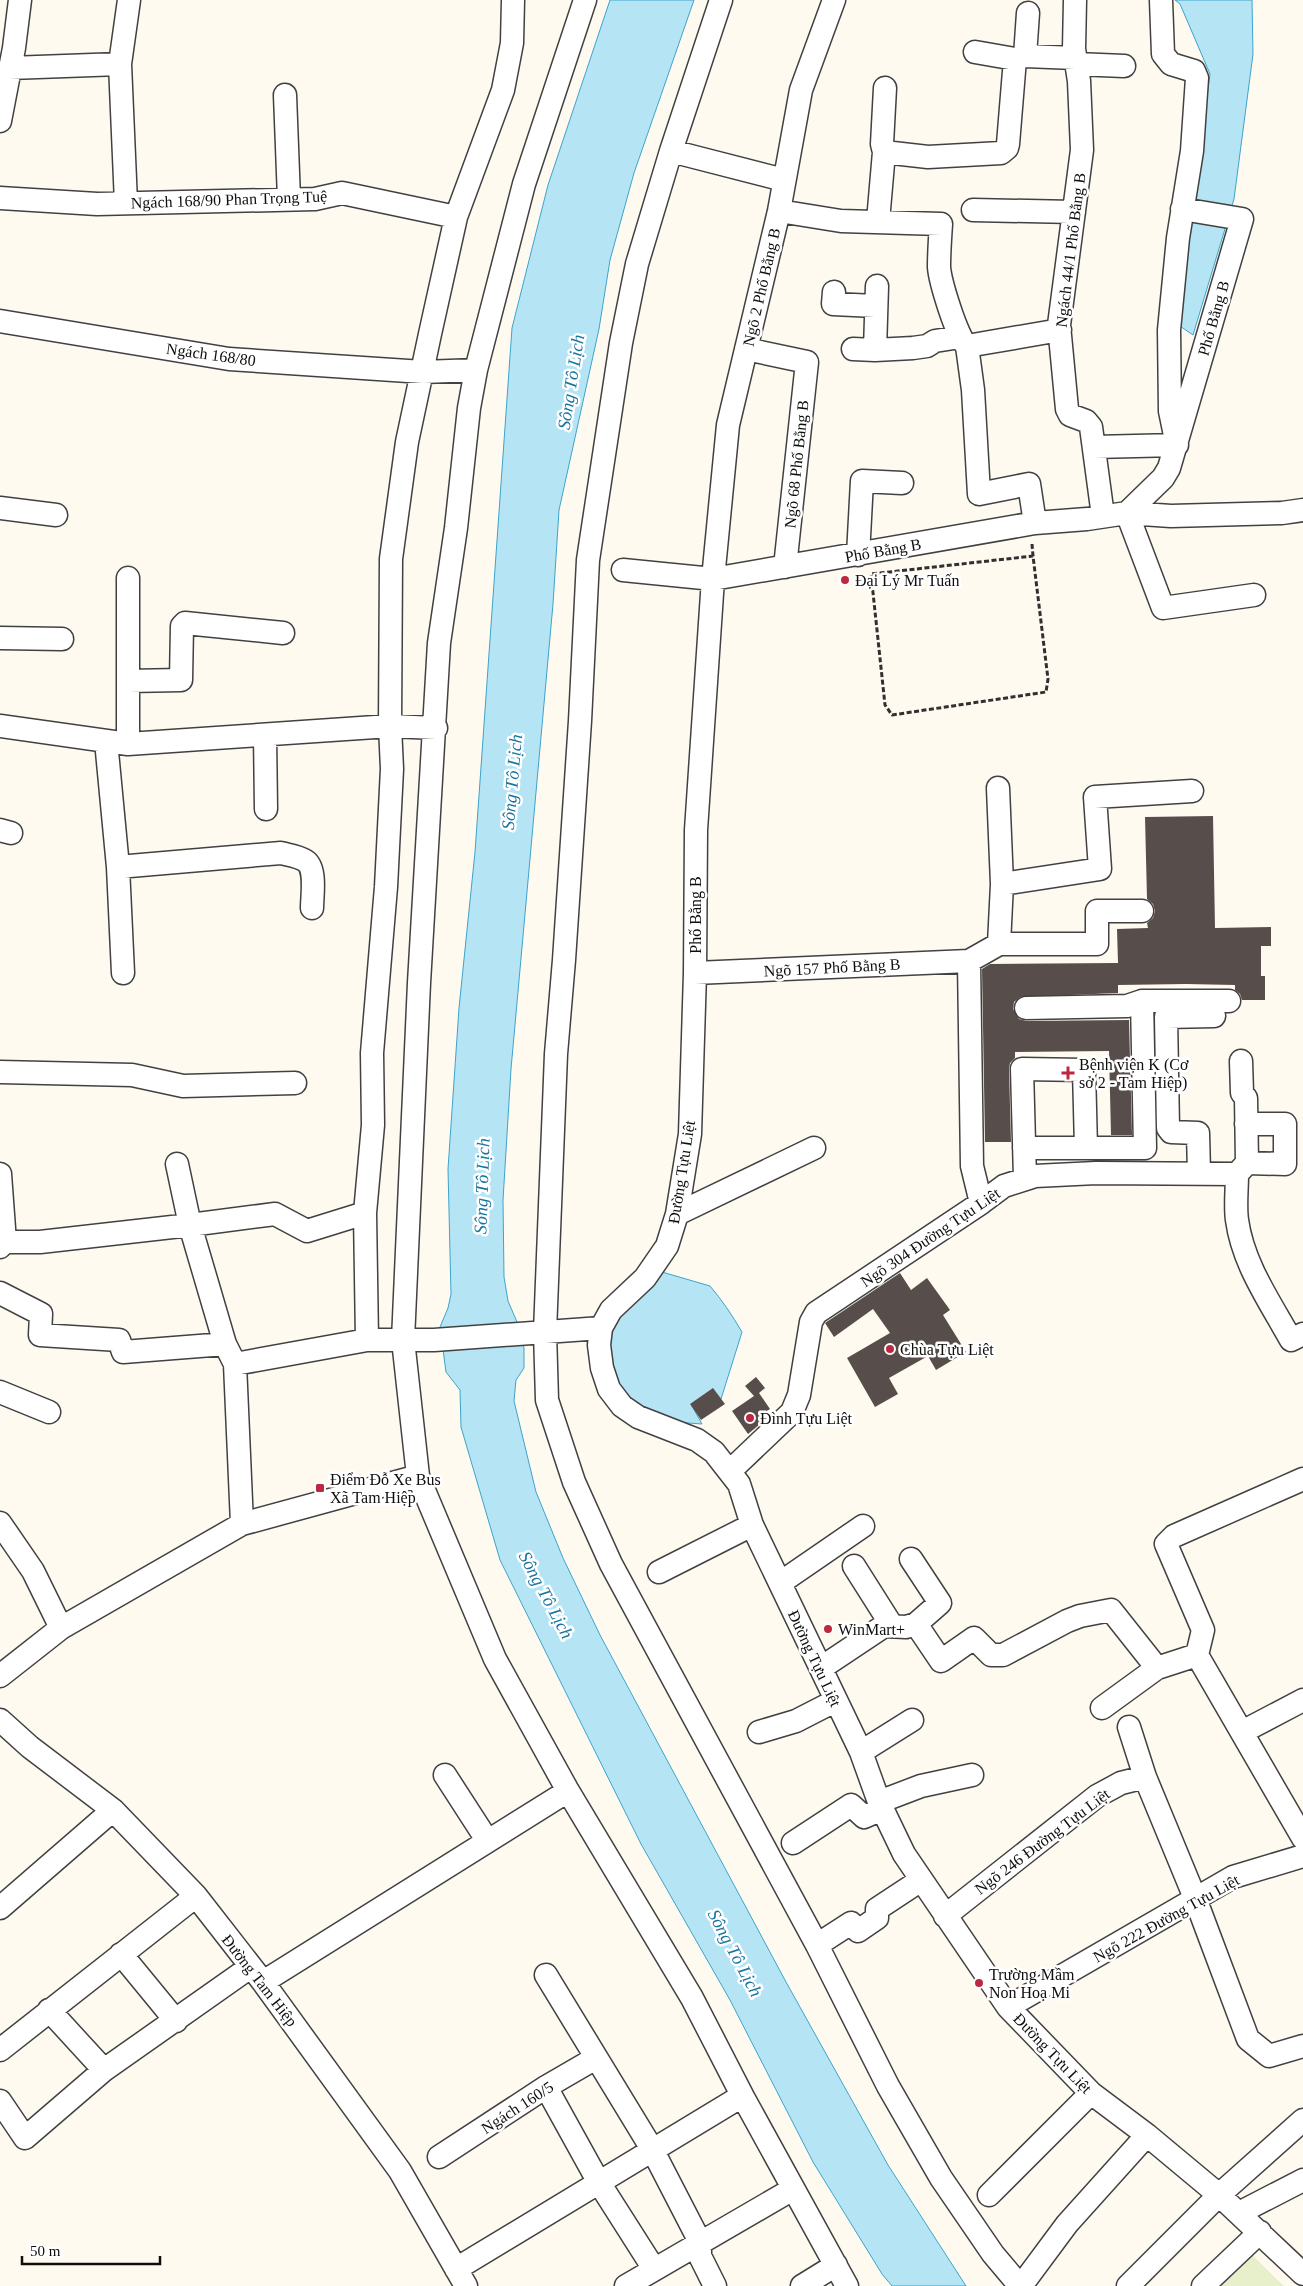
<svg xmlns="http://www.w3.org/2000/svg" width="1303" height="2286" viewBox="0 0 1303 2286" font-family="'Times New Roman',serif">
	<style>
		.pitch { fill: #e8f0cb }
		.water { fill: #b5e5f5; stroke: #3da3cb }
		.building { fill: #574e4b }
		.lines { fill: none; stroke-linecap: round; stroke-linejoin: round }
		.minor-casing { stroke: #414141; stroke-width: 25 }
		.path { stroke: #303030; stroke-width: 3; stroke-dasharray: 5 2.5; stroke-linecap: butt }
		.minor { stroke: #fff; stroke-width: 22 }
		.poi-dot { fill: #bc2840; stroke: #fff; stroke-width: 2 }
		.labels { text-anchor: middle; stroke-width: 5; stroke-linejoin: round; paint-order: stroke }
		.street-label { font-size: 16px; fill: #0e0e0e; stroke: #fff }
		.poi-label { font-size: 16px; fill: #0e0e0e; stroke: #fff; text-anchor: start }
		.water-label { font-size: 18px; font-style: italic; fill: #19749e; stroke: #fff }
	</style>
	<rect width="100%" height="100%" fill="#fffaef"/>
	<!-- pitch -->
	<path class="pitch" d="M 1248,2251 L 1284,2286 L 1213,2286 Z"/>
	<!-- water -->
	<path class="water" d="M 610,0 L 694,0 L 634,173 L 610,260 L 599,329 L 559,510 L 553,604 L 511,1069 L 503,1200 L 504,1277 L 508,1301 L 517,1322 L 524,1348 L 524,1368 L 516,1380 L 514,1401 L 536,1492 L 563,1558 L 600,1635 L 786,1982 L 888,2165 L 966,2286 L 892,2286 L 882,2274 L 813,2162 L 730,2000 L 641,1844 L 500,1560 L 461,1427 L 460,1390 L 446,1372 L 440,1327 L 448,1308 L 451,1294 L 448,1169 L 459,1008 L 475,852 L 512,328 L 548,185 Z
		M 1175,0 L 1252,0 L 1253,54 L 1234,199 L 1193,335 L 1177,324 L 1210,74 L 1180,4 Z
		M 662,1272 L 710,1286 C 722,1300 732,1315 742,1332 L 721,1399 L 692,1406 L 702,1424 L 675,1422 L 652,1417 L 611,1387 L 607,1329 Z"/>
	<!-- building -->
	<path class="building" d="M 1213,816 L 1215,928 L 1271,927 L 1271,946 L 1261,946 L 1261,976 L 1265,976 L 1265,1000 L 1242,1000 L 1240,994 L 1235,990 L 1235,985 L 1186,984 L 1118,985 L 1118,993 L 1020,997 L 1014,1002 L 1013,1009 L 1019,1019 L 1026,1021 L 1129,1020 L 1132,1135 L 1111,1135 L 1109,1051 L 1015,1052 L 1015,1058 L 1010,1063 L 1009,1069 L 1011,1142 L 985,1142 L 982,969 L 990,964 L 1118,963 L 1117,929 L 1148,928 L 1147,923 L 1153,918 L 1155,911 L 1153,904 L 1147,899 L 1145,817 Z
		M 900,1273 L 911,1290 L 927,1278 L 950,1310 L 943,1315 L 966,1352 L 936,1370 L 928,1356 L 889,1378 L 898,1394 L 875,1407 L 847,1358 L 890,1333 L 873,1309 L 834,1337 L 825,1323 Z
		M 756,1377 L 765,1388 L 759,1393 L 770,1409 L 761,1415 L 765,1420 L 748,1434 L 732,1411 L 754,1396 L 745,1386 Z
		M 713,1388 L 725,1404 L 701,1420 L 690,1404 Z"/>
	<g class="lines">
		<defs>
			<path id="minor" d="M 585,0 L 524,184 L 476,370 L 469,408 L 456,528 L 439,643 L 419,983 L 403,1340 L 418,1476 L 495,1659 L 568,1791 L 692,1998 L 743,2097 L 847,2286
				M 721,0 L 671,151 L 637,264 L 621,343 L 588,560 L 580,721 L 564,960 L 556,1054 L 545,1332 L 547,1400 L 574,1482 L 611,1564 L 817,1945 L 888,2086 L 941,2178 L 993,2254 L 1020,2286
				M 834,0 L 801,90 L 779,211 L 728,425 L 713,579 L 696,830 L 695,973 L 690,1134 L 677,1214 L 667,1246 L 645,1278 L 611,1310 L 601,1328 L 599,1345 L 602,1368 L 609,1389 L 622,1406 L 638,1417 L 697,1440 L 714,1452 L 739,1484 L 752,1525 L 861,1752 L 879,1802 L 904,1854 L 1008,2007 L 1091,2093 L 1147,2135 L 1219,2195 L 1303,2274
				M 1075,0 L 1074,49 L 1079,81 L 1082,150 L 1059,325 L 1067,409 L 1070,415 L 1086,421 L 1091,427 L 1103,516
				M 975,52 L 1015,59
				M 1025,56 L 1028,13
				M 1076,64 L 1124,66
				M 10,68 L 120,64
				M 285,95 L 289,199
				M 0,121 L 14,48 L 20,0
				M 671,151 L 784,180
				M 884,152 L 928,157 L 1001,153 L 1007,148 L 1008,144 L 1015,59 L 1025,56 L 1075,58
				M 0,198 L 97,204 L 315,199 L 342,193 L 456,217
				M 126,203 L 120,64 L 129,0
				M 973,210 L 1074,212
				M 779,211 L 841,221 L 941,224 C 940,238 939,253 939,267 C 940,281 957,338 967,346
				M 878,221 L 884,152 L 882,144 L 885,88
				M 834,292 L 833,304 L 875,306
				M 0,321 L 229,359 L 423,372 L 476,370
				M 967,346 L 973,390 L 979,494 L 1029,484 L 1035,523
				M 967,346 L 1060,330
				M 746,349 L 807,362 L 785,567
				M 853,349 L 875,350 L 913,348 L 927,346 L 935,341 L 960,337
				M 875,350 L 877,286
				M 1094,447 L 1177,445 L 1170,411 L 1169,330 L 1178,238 L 1192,151 L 1197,78 L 1194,71 L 1171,64 L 1163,54 L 1161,0
				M 0,508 L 56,515
				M 1127,513 L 1163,478 L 1169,468 L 1242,219 L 1182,209
				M 1127,513 L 1163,608 L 1254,595
				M 858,555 L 862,481 L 902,483
				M 623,570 L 713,579 L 1035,523 L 1087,519 L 1127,513 L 1171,516 L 1282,513 L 1303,510
				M 0,638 L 62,639
				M 128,681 L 181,680 L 182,626 L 185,623 L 283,633
				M 0,726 L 128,744 L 390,726 L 436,728
				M 265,735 L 266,809
				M 106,741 L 118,867 L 123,973
				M 128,744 L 128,578
				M 998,788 L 1002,884
				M 0,830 L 11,833
				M 118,867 L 281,853 C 288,855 297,856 304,860 C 317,866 312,896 312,908
				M 999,944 L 1097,944 L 1097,911 L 1142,911
				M 969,961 L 972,1166 L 981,1203
				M 695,973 L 969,961 L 999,944 L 1002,884 L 1100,869 L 1095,797 L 1192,791
				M 1026,1008 L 1127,1006 L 1142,1001 L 1229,1001
				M 1241,1061 L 1242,1093 L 1246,1098 L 1247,1163
				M 0,1072 L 132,1075 L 183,1086 L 295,1083
				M 1246,1124 L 1285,1124 L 1285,1164 L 1247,1163
				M 1024,1148 L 1086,1148 L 1084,1070 L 1022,1069 L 1025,1179
				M 1086,1148 L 1145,1148 L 1142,1001
				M 1247,1163 L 1237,1174 C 1237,1189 1235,1206 1237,1220 C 1243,1264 1270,1302 1291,1340 L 1303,1334
				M 177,1164 L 190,1225 L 275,1214 L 307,1231 L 365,1213
				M 1199,1173 L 1198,1133 L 1171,1132 L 1168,1128 L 1166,1017 L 1214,1016
				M 0,1174 L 5,1242
				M 677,1214 L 814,1148
				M 0,1247 L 5,1242 L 40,1242 L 190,1225 L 225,1344 L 235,1364 L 242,1524
				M 0,1293 L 41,1314 L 40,1335 L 119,1340 L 123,1352 L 225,1344
				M 367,1340 L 365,1213 L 373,1125 L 372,1053 L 386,887 L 392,769 L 390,726 L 391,559 L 407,442 L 430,334 L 456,217 L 503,90 L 512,43 L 513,0
				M 235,1364 L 367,1340 L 434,1340 L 601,1328
				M 0,1392 L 49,1412
				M 730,1471 L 792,1412 L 799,1395 L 811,1322 L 816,1313 L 981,1203 L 1004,1186 L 1035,1176 L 1096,1173 L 1237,1174
				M 1303,1479 L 1174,1536 L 1166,1544 L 1203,1630 L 1197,1655 L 1303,1838
				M 0,1523 L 33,1571 L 61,1628
				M 911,1559 L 940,1603 L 916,1624
				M 854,1566 L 892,1626
				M 659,1572 L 752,1525
				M 780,1583 L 863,1526
				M 821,1668 L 884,1626 L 906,1627 L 916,1624 L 941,1661 L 974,1638 L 991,1655 L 1003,1655 L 1067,1621 L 1080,1616 L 1111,1610 L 1157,1668 L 1197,1655
				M 0,1676 L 61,1628 L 242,1524 L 418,1476
				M 1102,1708 L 1157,1668
				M 0,1720 L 30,1747 L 113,1810 L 196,1896 L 263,1982 L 400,2171 L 466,2286
				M 1129,1727 L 1145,1777 L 1195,1898 L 1248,2039 L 1269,2056 L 1303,2046
				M 759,1732 L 796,1721 L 835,1701
				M 1242,1732 L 1303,1700
				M 861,1752 L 912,1720
				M 445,1775 L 487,1840
				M 879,1802 L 921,1786 L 972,1775
				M 793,1843 L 851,1805 L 864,1817 L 882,1809
				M 0,1908 L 113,1810
				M 945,1916 L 1097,1796 L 1121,1783 L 1145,1777
				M 817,1945 L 851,1923 L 858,1931 L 877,1918 L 877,1909 L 921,1880
				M 121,1954 L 176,2021
				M 546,1975 L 652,2149 L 700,2242 L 700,2256 L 715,2286
				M 263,1982 L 568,1791
				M 1008,2007 L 1233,1877 L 1303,1856
				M 49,2010 L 104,2070
				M 0,2050 L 196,1896
				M 546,2087 L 598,2181 L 654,2269
				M 0,2101 L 25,2138 L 104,2070 L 249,1968
				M 439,2157 L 546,2087 L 596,2058
				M 989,2195 L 1091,2093
				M 1239,2213 L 1303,2180
				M 456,2269 L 742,2096
				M 626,2286 L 793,2189
				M 802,2286 L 836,2265
				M 1021,2286 L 1067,2224 L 1147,2135
				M 1128,2286 L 1219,2195 L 1303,2120
				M 1203,2286 L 1260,2232"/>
		</defs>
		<!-- minor casing -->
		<use href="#minor" class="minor-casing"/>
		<!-- path -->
		<path class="path" d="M 1032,544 L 1033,556 L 1048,679 L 1046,692 L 892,715 L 885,705 L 871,574 L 1033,556"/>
		<!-- minor -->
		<use href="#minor" class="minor"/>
	</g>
	<!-- markers -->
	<g class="poi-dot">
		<circle cx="845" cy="580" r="5"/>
		<path d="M1065.5 1065.5h5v5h5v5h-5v5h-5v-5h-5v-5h5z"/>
		<circle cx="890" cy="1349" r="5"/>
		<circle cx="750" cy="1418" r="5"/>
		<rect x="315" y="1483" width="10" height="10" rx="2.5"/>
		<circle cx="828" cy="1629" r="5"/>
		<circle cx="979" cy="1983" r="5"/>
	</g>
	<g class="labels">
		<!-- street labels -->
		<g class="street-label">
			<text transform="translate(229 199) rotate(-2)" y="6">Ngách 168/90 Phan Trọng Tuệ</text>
			<text transform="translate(1070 250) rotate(-83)" y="6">Ngách 44/1 Phố Bằng B</text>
			<text transform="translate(761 287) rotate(-77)" y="6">Ngõ 2 Phố Bằng B</text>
			<text transform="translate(1213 318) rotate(-74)" y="6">Phố Bằng B</text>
			<text transform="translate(211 354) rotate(8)" y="6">Ngách 168/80</text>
			<text transform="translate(796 464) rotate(-84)" y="6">Ngõ 68 Phố Bằng B</text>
			<text transform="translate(883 550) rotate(-10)" y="6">Phố Bằng B</text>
			<text transform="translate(695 915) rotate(-90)" y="6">Phố Bằng B</text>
			<text transform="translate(832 967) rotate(-3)" y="6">Ngõ 157 Phố Bằng B</text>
			<text transform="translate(681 1172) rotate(-81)" y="6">Đường Tựu Liệt</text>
			<text transform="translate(930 1237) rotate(-34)" y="6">Ngõ 304 Đường Tựu Liệt</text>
			<text transform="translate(815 1658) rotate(65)" y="6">Đường Tựu Liệt</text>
			<text transform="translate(1042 1841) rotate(-37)" y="6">Ngõ 246 Đường Tựu Liệt</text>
			<text transform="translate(1166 1918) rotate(-29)" y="6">Ngõ 222 Đường Tựu Liệt</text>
			<text transform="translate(260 1980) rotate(52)" y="6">Đường Tam Hiệp</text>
			<text transform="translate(1053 2053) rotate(46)" y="6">Đường Tựu Liệt</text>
			<text transform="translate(517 2107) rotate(-33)" y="6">Ngách 160/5</text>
		</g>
		<!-- poi labels -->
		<g class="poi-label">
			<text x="855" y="586">Đại Lý Mr Tuấn</text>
			<text x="1079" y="1070">Bệnh viện K (Cơ<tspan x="1079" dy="18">sở 2 - Tam Hiệp)</tspan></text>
			<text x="900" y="1355">Chùa Tựu Liệt</text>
			<text x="760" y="1424">Đình Tựu Liệt</text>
			<text x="330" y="1485">Điểm Đỗ Xe Bus<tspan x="330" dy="18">Xã Tam Hiệp</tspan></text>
			<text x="838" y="1635">WinMart+</text>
			<text x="989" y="1980">Trường Mầm<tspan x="989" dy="18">Non Hoạ Mi</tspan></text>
		</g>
		<!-- water labels -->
		<g class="water-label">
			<text transform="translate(571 382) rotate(-81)" y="6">Sông Tô Lịch</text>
			<text transform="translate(512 782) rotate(-85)" y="6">Sông Tô Lịch</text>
			<text transform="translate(482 1186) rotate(-88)" y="6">Sông Tô Lịch</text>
			<text transform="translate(546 1595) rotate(62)" y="6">Sông Tô Lịch</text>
			<text transform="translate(735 1953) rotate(62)" y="6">Sông Tô Lịch</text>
		</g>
	</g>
	<!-- scale -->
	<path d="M22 2256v8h138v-8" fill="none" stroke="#0e0e0e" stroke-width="2.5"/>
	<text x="30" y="2256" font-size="15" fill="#0e0e0e" stroke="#ffffff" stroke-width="4" paint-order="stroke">50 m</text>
</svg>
